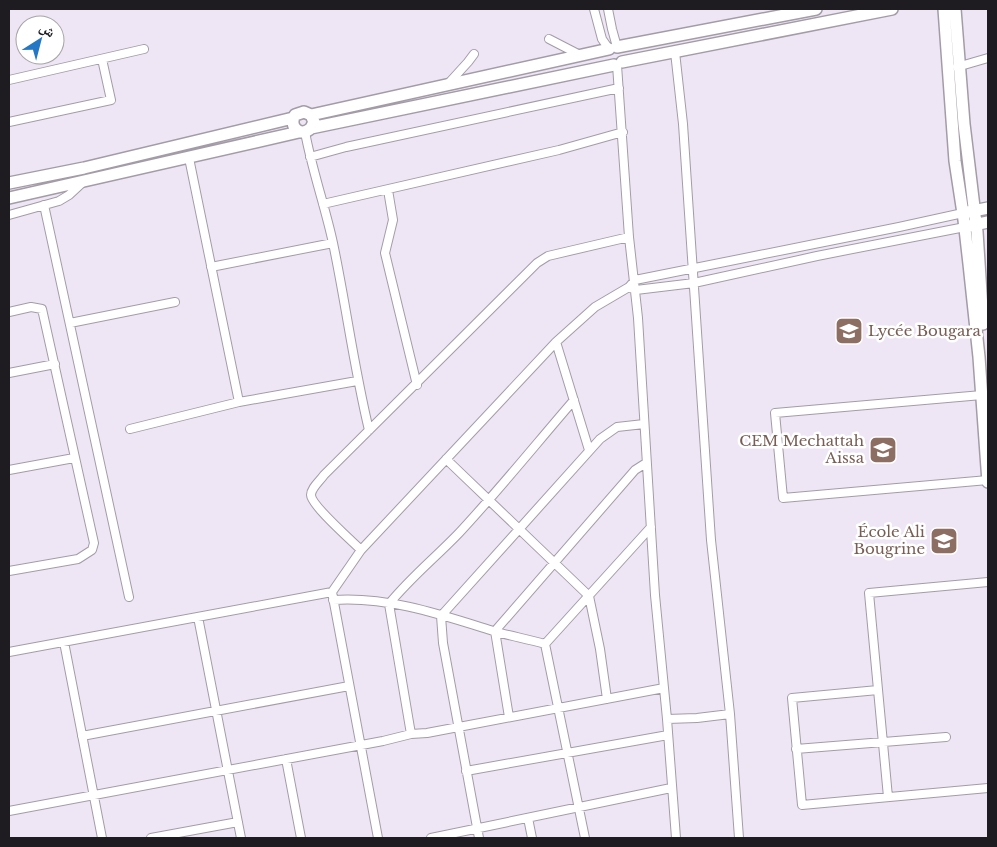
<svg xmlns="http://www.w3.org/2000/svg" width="997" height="847" viewBox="0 0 997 847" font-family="'Libre Baskerville','Noto Naskh Arabic',serif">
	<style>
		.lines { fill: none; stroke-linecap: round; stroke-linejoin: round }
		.street-casing { stroke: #a39ca8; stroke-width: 10 }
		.secondary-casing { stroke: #a39ca8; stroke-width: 14 }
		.street { stroke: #fff; stroke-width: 8 }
		.secondary { stroke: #fff; stroke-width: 11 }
		.labels { text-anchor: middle; stroke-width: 5; stroke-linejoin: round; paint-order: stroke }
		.education-label { font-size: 15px; fill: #785e54; stroke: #fff; text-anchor: end }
	</style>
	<rect width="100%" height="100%" fill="#eee6f4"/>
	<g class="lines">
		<defs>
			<path id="street" d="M 594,9 L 602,39 L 609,49
				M 608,9 L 612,29 L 617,47
				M 549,39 L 580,55
				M 675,52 L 683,124 L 711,540 L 730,714 L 739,838
				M 617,65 L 629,237 L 638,318 L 655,595 L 667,719 L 676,838
				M 957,67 L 988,58
				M 9,80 L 144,49
				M 448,84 L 468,62 L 474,54
				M 9,122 L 111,100 L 102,59
				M 305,132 C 312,170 325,206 333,243 C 346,305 354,368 369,430
				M 310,157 L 346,147 L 619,88
				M 189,158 L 239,402 L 357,381
				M 388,190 L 393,220 L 385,253 L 417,385
				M 323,204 L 559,150 L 623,132
				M 44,205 L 129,597
				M 9,215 L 59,201 L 69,195 L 83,182
				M 211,267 L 333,243
				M 633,289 L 636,290 L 694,283 L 817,256 L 965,227
				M 9,312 L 31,307 L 42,309 L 94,543 L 92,550 L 78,559 L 9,571
				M 70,323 L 175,302
				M 556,342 L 589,450
				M 9,373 L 55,364
				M 982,395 L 775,413 L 783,498 L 988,480
				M 130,429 L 239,402
				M 446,459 L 589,596 L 600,649 L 607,699
				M 9,470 L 74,458
				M 361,550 C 352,541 311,505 311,495 C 311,488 320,481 324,475 L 537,263 L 548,256 L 629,237
				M 333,600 C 387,596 442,615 493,631 C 510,636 528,639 545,644
				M 198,617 L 241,838
				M 64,642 L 102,838
				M 545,644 L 585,838
				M 545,644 L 651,527
				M 9,652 L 332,592
				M 878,690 L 792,698 L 802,805 L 988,788
				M 509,717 L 495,631 L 635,470 L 646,463
				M 667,719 L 697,718 L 730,714
				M 411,734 L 389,604 C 410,578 436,557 459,533 C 499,490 536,444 574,400
				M 82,736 L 349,686
				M 796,749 L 946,737
				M 286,759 L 301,838
				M 466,771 L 668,735
				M 888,797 L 869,593 L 988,582
				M 9,811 L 383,741 L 411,734 L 427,733 L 664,688
				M 528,818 L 532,838
				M 151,838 L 238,822
				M 378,838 L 332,592 L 361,550 L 556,342 L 595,307 L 629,287 L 635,280 L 899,227 L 963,213
				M 431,838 L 671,788
				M 479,838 L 443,643 L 441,616 L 600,439 L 617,427 L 644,424"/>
			<path id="secondary" d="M 944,9 L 955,161 L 964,220 L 969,264 L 979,357 L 988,482
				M 955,9 L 964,124 L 977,232 L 983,324
				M 617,47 L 816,9
				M 622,62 L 892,9
				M 311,115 L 609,49
				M 311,128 L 314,122 L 311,115 L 304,112 L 295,115 C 288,127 301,138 311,128 L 614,65
				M 9,183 L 84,168 L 293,118
				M 9,198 L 299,132
				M 968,212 L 988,208
				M 969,226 L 988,222"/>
		</defs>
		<!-- street casing -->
		<use href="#street" class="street-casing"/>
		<!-- secondary casing -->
		<use href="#secondary" class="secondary-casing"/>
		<!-- street -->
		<use href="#street" class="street"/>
		<!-- secondary -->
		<use href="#secondary" class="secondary"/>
	</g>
	<!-- icons -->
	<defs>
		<symbol id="school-square" viewBox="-11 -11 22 22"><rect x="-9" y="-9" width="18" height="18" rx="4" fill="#8d6e63" stroke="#fff"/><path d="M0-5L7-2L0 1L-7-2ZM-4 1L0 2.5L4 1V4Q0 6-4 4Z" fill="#fff"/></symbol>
	</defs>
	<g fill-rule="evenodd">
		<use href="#school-square" x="833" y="315" width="32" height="32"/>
		<use href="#school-square" x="867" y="434" width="32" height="32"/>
		<use href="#school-square" x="928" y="525" width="32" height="32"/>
	</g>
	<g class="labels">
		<!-- education labels -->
		<g class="education-label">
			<text x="868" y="336" text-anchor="start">Lycée Bougara</text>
			<text x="864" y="446">CEM Mechattah<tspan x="864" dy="17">Aissa</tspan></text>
			<text x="925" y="537">École Ali<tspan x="925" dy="17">Bougrine</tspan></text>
		</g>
	</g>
	<!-- border -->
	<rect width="997" height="847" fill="none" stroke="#1f1c21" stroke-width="20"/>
	<!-- north arrow -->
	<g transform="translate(40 40) rotate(36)"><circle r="24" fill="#ffffff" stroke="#a5a4a6"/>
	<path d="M0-4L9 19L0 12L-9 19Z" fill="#2377c5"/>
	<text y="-8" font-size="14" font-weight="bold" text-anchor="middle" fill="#1f1c21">ش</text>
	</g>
</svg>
